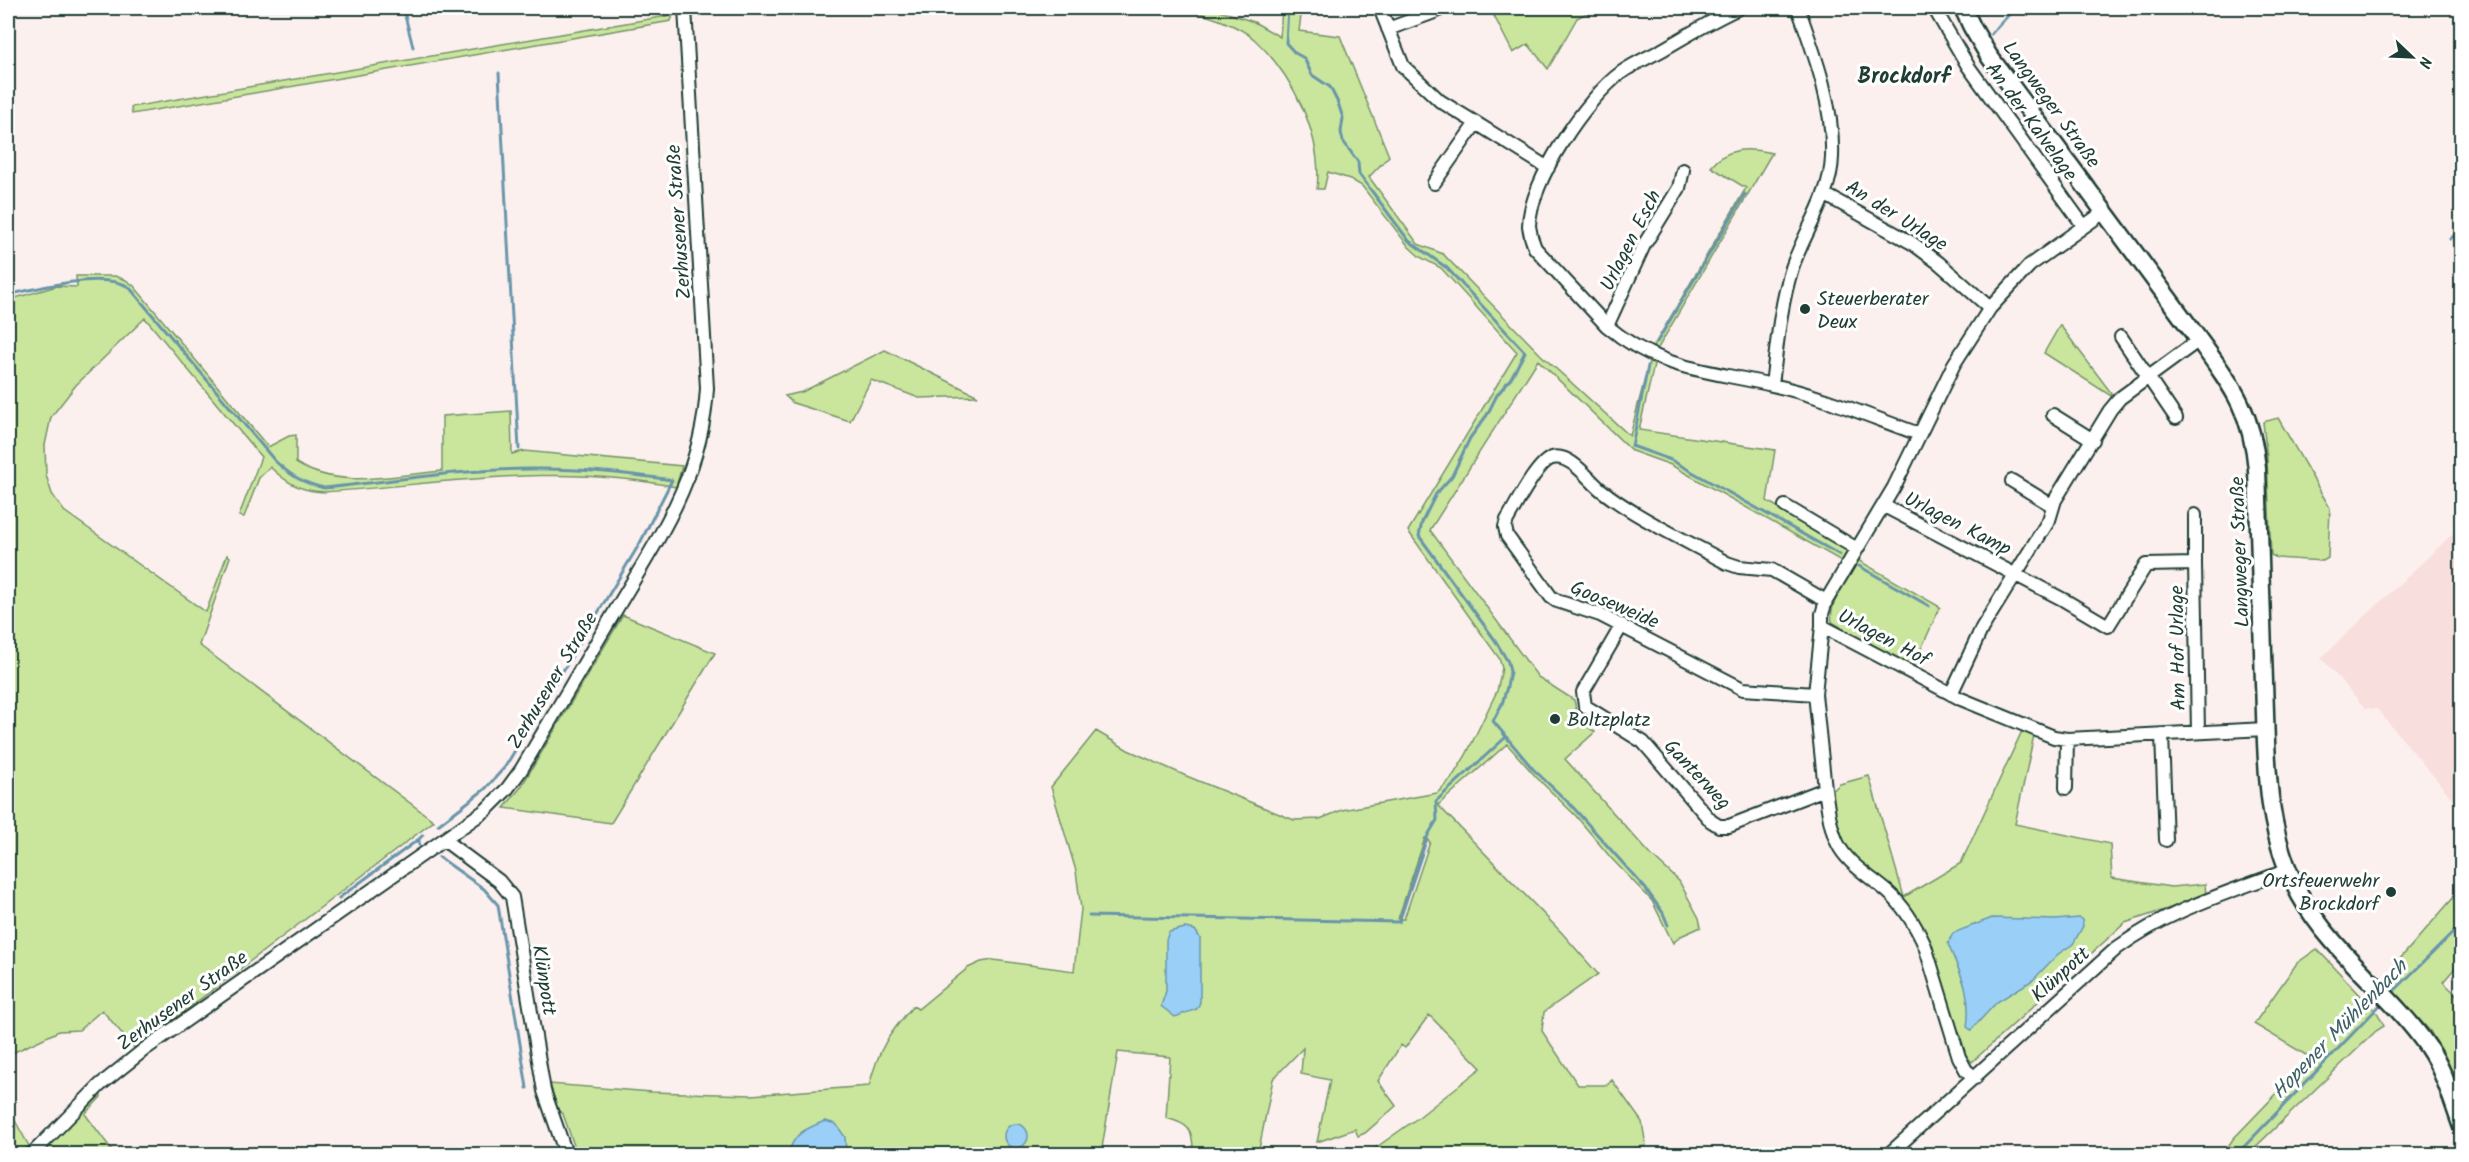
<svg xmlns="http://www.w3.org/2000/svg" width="2469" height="1162" viewBox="0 0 2469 1162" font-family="Kalam,sans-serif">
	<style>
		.built { fill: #f8dedc }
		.green { fill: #cae69d; stroke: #749268; stroke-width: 1.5; fill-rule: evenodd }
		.water { fill: #9acff8; stroke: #6995aa; stroke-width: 1.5 }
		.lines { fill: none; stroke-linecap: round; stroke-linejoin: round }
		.stream { stroke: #6995aa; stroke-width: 3 }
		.street-casing { stroke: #1f3d34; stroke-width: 16 }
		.secondary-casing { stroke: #1f3d34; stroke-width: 21 }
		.street { stroke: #fff; stroke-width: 12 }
		.secondary { stroke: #fff; stroke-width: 16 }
		.poi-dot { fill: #1f3d34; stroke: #fff; stroke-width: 2 }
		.labels { text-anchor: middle; stroke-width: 6; stroke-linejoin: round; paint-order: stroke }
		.street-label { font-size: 20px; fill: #1f3d34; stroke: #fff }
		.poi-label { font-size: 20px; fill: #1f3d34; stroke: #fff; text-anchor: start }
		.water-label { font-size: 21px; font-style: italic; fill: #3e6265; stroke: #fff }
		.quarter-label { font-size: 22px; font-weight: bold; fill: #1f3d34; stroke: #fff }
	</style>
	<rect width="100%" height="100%" fill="#fcf0ef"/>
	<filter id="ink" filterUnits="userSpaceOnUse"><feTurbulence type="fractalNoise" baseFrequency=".0167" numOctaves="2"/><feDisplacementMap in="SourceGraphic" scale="12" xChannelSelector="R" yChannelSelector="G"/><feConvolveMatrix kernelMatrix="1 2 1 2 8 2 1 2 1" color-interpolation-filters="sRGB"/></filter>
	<g filter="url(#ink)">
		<!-- built -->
		<path class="built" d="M 2461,526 L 2461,809 L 2377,709 L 2365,708 L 2321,658 Z"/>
		<!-- green -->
		<path class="green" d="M 1182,8 L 1212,8 L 1254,22 L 1280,37 L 1282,8 L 1302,8 L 1299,31 L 1340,36 L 1389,156 L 1369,177 L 1418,244 L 1443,254 L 1541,355 L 1630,436 L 1653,347 L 1746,188 L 1711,167 C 1728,146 1749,148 1772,153 L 1658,348 L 1639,430 L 1775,450 L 1767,501 L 1851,549 L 1849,555 L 1940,607 L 1912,669 L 1832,622 C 1828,603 1846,584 1854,568 L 1671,465 L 1632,451 L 1538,360 L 1430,530 L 1538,677 L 1574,700 L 1577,714 L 1591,722 L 1588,727 L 1595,732 L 1565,759 L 1651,855 L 1679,881 L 1699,918 L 1701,927 L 1681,936 L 1673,943 L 1652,901 L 1611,858 L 1576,816 L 1537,778 L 1507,744 L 1438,805 L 1562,933 L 1598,974 L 1544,1012 L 1542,1031 L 1578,1085 L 1607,1085 L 1612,1080 L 1642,1122 L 1646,1146 L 1599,1154 L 1367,1154 L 1419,1117 L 1481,1068 L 1429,1015 L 1405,1048 L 1401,1045 L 1378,1081 L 1396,1106 L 1365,1133 L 1358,1136 L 1355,1129 L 1317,1142 L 1330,1080 L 1301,1074 L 1303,1048 L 1273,1079 L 1258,1154 L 1194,1154 C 1191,1129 1192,1125 1166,1118 L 1170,1057 L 1118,1052 L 1101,1154 L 577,1154 L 563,1114 L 558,1110 L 550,1084 L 652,1092 L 751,1095 L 869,1086 C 879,1048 888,1035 913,1006 L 918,1009 L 968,968 L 981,962 L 993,960 L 1074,971 L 1081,909 L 1076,871 L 1051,787 L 1096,731 L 1128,750 L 1184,775 L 1294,820 L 1320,819 L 1342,810 L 1437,793 L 1451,779 L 1466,755 L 1497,691 L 1502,668 L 1499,658 L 1408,531 L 1517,352 L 1441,268 L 1420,257 L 1409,247 L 1362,186 L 1350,179 L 1328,172 L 1324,189 L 1317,189 C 1323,136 1293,75 1254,39 C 1236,23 1205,15 1182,8 ZM 1425,838 L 1430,842 L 1404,919 L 1398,919 Z
			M 1490,8 L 1596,8 L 1577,18 L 1548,69 L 1528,44 L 1513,53 Z
			M 673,15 L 671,21 L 132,114 L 131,107 Z
			M 76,276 L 115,276 L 126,280 L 134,286 L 268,447 L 289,436 L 296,435 L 296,463 C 339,490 394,475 442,471 L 442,416 L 511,411 L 512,454 L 524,451 L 682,466 L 676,487 C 557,462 443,484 324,492 C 300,491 287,483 270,467 L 259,478 L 244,517 L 239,516 L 261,457 L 145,318 L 76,385 L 51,417 L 45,445 L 46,475 L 52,494 L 64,511 L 206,612 L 227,555 L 230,557 L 199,645 L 434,821 L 135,1049 L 102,1010 L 79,1030 L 59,1031 L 8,1055 L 8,300 L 57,286 L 77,287 Z
			M 2060,325 L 2112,394 L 2111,396 L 2044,353 Z
			M 885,350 L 978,396 L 919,398 L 871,380 L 850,421 L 793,403 L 785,396 L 802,392 Z
			M 2278,418 L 2330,508 L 2328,558 L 2323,561 L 2277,558 L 2271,555 L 2267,459 L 2263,422 Z
			M 623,615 L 715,653 L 611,823 L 504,808 L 521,787 Z
			M 2022,731 L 2034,735 L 2015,824 L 2110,844 L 2112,878 L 2171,887 L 2205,884 L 2206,896 L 2125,923 L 1972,1062 C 1949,1042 1938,961 1923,929 C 1912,904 1889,886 1868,869 C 1860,862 1848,852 1843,842 C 1836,828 1834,809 1830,793 L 1840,784 L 1869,776 L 1904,897 L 1961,863 Z
			M 2461,889 L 2461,961 L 2443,982 L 2461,999 L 2461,1102 L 2445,1058 L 2430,1031 L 2388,986 L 2399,960 Z
			M 2317,949 L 2378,1014 L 2384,1026 L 2376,1031 L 2248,1154 L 2223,1154 L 2233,1139 L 2311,1058 L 2254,1024 L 2297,963 Z
			M 100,1085 L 101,1097 L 85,1114 L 115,1154 L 32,1154 Z
			M 8,1108 L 29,1146 L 19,1154 L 8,1154 Z"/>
		<!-- water -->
		<path class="water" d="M 1992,918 L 2055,920 L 2079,918 L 2082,920 L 2083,926 L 2073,944 L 2057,955 L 2033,980 L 1997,1002 L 1971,1030 L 1967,1027 C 1972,991 1960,974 1948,944 L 1953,933 Z
			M 1185,928 L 1195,930 L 1200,938 L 1200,1002 L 1197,1009 L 1175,1017 L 1161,1006 L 1166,991 L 1166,940 L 1169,932 Z
			M 825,1121 L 836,1124 L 845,1137 L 846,1154 L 788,1154 C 794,1133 805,1129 825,1121 Z
			M1004 1136a12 12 0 1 1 24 0a12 12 0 1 1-24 0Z"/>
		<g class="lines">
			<!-- stream -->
			<path class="stream" d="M 403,8 L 413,47
				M 1288,8 L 1286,43 L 1295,53 L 1304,58 L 1312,75 L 1330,87 L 1338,103 L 1343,118 L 1341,132 L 1343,141 L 1358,162 L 1359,174 L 1409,241 L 1447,268 L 1525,352 L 1511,378 L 1497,395 L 1487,415 L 1470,438 L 1452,476 L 1436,494 L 1422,522 L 1419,536 L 1495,640 L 1508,662 L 1510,672 L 1507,687 L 1502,704 L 1493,721 L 1533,769 L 1571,805 L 1645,888 L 1663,913 L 1668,925
				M 1991,34 L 2015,8
				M 499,73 L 519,449
				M 2450,239 L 2462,229
				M 8,295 C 37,288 102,271 129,287 L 275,461 C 291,476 303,483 324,488 C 393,481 462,469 530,469 C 578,468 625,473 672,480 L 640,543 L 505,767 L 485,789 L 438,825
				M 1657,342 L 1745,194
				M 1648,366 L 1632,446 L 1671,460 L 1840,555
				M 1859,566 L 1929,606
				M 419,845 L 419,839 L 423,835
				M 439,857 L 484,889 L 498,905 L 527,1088
				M 339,898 L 419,839
				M 1089,916 L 1399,922 L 1428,835 L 1437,820 L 1436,801 L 1506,737
				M 2390,995 L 2462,924
				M 2237,1154 L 2383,1002"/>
			<defs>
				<path id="street" d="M 1380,8 L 1403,66 L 1440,101 L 1476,123
					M 1739,8 C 1712,20 1688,35 1662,50 C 1649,57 1635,63 1622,72 C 1587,97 1529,182 1529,226 C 1530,234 1532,241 1535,248 L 1607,326 C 1660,371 1709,370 1772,385 C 1823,396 1871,417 1919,434
					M 1934,8 L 1968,66 L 2083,225
					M 1388,29 L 1437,11
					M 1434,183 L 1476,123 L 1548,168
					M 1824,194 L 1912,243 L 1939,263 L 1990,308
					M 2104,212 L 2030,265 L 1990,308 L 1954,364 L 1894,487 L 1826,601 L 1822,614 L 1822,626 L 1961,699 L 2054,737 L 2067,739 L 2266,729
					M 1607,326 L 1644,245 L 1679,188 L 1683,170
					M 2121,337 L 2176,418
					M 1772,385 C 1777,345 1780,306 1792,268 C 1804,232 1831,196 1832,157 C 1834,106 1815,55 1798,8
					M 2053,415 L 2093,440
					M 2012,481 L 2053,506
					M 1785,506 L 1857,549
					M 1884,506 L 2064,600 L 2108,626 L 2146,565 L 2195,564 L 2198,732
					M 2195,564 L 2195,515
					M 1622,625 L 1583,692 L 1585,706 L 1643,742 L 1711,821 L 1719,826 L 1729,826 L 1825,789 L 1815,694 L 1822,626
					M 1815,694 L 1743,689 L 1600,615 L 1557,601 L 1551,597 L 1507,536 L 1505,527 L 1507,520 C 1515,507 1537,462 1552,458 C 1570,453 1588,479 1600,489 C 1636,518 1687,541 1727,563 L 1739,567 L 1772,570 L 1826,601
					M 1951,694 L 1982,628 L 2049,520 L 2055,500 L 2110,410 L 2120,398 L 2199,340
					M 2162,735 L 2166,840
					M 2066,788 L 2067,739
					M 1825,789 C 1828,808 1830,831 1840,848 C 1851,866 1873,879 1888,892 C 1905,907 1916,926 1925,946 L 1959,1057 L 1966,1070 L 1975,1078
					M 444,840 L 499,881 L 512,897 L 544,1091 L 566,1154
					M 32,1154 L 100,1085 L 145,1049 L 486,810 L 507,789 L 521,770 C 552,718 583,665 614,613 C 658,538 702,478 707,388 L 685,8
					M 1889,1154 L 2117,948 C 2173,908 2225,894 2288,870"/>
				<path id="secondary" d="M 1963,8 L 1972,27 L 1989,56 L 2199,340 C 2232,386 2252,411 2257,469 C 2259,540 2261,611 2264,682 C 2267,754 2263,829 2300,895 C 2333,954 2390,992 2428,1047 C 2444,1070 2452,1100 2462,1127"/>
			</defs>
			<!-- street casing -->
			<use href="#street" class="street-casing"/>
			<!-- secondary casing -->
			<use href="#secondary" class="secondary-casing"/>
			<!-- street -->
			<use href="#street" class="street"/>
			<!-- secondary -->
			<use href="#secondary" class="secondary"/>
		</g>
	</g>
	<!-- markers -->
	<g class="poi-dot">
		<circle cx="1805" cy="309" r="6"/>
		<circle cx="1555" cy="719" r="6"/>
		<circle cx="2391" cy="892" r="6"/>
	</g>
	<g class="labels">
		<!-- street labels -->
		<g class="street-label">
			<text transform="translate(2052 104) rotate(54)" y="7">Langweger Straße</text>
			<text transform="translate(2032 121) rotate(54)" y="7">An der Kalvelage</text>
			<text transform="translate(1897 215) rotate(32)" y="7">An der Urlage</text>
			<text transform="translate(678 222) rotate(-94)" y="7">Zerhusener Straße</text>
			<text transform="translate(1630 240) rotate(-63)" y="7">Urlagen Esch</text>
			<text transform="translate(1958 523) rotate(27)" y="7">Urlagen Kamp</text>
			<text transform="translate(2239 552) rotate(-92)" y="7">Langweger Straße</text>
			<text transform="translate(1615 604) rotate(23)" y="7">Gooseweide</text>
			<text transform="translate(1884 637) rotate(28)" y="7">Urlagen Hof</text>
			<text transform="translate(2177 648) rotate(-91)" y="7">Am Hof Urlage</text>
			<text transform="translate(552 680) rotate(-59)" y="7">Zerhusener Straße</text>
			<text transform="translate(1698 774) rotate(47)" y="7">Ganterweg</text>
			<text transform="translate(2060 974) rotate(-42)" y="7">Klünpott</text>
			<text transform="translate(545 980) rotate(81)" y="7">Klünpott</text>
			<text transform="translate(182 1000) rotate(-36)" y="7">Zerhusener Straße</text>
		</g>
		<!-- poi labels -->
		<g class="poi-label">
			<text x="1817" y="305">Steuerberater<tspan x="1817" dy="23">Deux</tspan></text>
			<text x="1567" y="726">Boltzplatz</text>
			<text x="2379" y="887" text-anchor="end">Ortsfeuerwehr<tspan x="2379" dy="23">Brockdorf</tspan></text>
		</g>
		<!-- water labels -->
		<g class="water-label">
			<text transform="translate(2339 1029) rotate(-46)" y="7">Hopener Mühlenbach</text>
		</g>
		<!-- quarter labels -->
		<g class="quarter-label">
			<text x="1904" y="83">Brockdorf</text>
		</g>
	</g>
	<!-- margin -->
	<rect width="2469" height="1162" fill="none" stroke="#fff" stroke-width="30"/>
	<rect x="15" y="15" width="2439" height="1132" fill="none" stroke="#1f3d34" stroke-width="2" filter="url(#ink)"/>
	<!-- north arrow -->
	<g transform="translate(2412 57) rotate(113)" stroke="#ffffff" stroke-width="4.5" paint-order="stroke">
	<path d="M0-4.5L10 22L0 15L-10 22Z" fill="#1f3d34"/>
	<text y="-9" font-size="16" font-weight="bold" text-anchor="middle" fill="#1f3d34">N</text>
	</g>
</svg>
